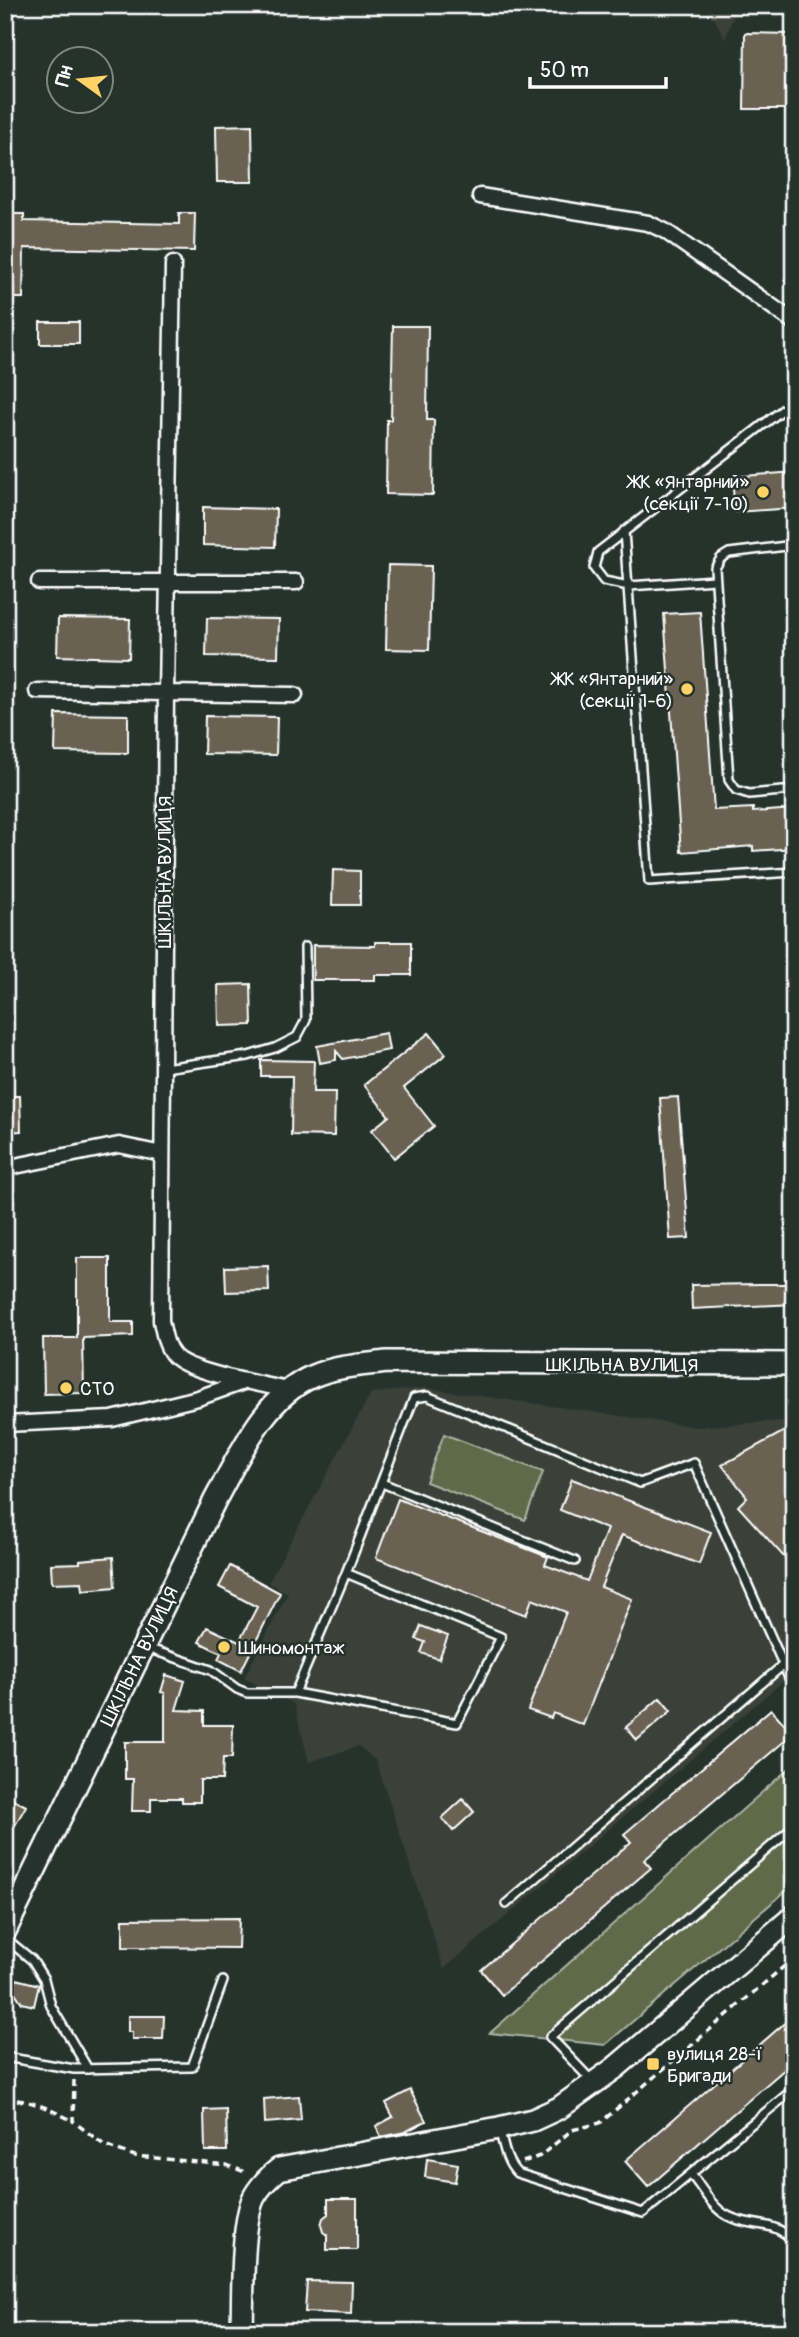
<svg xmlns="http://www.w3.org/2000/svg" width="799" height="2337" viewBox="0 0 799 2337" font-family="Pangolin,sans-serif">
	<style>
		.built { fill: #3a4138 }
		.green { fill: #5e6b4c; stroke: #aeb5a6; stroke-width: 2 }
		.building { fill: #696252; stroke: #fff; stroke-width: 2 }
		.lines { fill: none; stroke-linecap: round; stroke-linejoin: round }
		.lane-casing { stroke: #fff; stroke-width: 12 }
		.street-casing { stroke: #fff; stroke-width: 19 }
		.secondary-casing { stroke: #fff; stroke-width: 26 }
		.path { stroke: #fff; stroke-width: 3.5; stroke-dasharray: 7 5; stroke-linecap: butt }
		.lane { stroke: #26332d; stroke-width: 7 }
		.street { stroke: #26332d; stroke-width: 14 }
		.secondary { stroke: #26332d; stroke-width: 21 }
		.poi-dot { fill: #ffd166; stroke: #26332d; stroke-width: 2.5 }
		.labels { text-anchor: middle; stroke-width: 5; stroke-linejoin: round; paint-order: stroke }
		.poi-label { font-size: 19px; fill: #fff; stroke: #26332d; text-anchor: start }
		.street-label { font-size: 19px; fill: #fff; stroke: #26332d }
	</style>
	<rect width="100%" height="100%" fill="#26332d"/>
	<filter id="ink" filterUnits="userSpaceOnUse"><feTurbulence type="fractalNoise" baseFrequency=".0143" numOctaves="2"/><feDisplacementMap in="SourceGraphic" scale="14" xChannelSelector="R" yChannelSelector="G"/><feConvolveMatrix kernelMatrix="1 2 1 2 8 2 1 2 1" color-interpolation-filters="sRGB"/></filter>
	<g filter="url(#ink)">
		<!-- built -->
		<path class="built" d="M 707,5 L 737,5 L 725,40 L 721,31 Z
			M 426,1388 L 697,1427 L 794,1420 L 794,1672 L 444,1969 L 376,1761 L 359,1746 L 309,1762 L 294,1704 L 244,1678 L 288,1593 L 268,1583 L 371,1393 Z"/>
		<!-- green -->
		<path class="green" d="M 444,1434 L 543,1472 L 525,1520 L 426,1482 Z
			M 794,1764 L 794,1884 L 605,2045 L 490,2033 Z"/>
		<!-- building -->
		<path class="building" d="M 745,33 L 794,34 L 794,109 L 744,109 Z
			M 252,125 L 253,182 L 217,182 L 216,126 Z
			M 179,213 L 195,213 L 194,251 L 24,248 L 23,298 L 5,298 L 5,214 L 24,214 L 24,221 L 179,224 Z
			M 40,322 L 79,322 L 79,344 L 40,344 Z
			M 393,326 L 428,326 L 427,420 L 434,420 L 433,495 L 386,494 L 387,420 L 391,420 Z
			M 794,472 L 794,508 L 735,512 L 732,477 Z
			M 203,507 L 276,509 L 275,547 L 203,545 Z
			M 388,565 L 431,566 L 429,650 L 386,649 Z
			M 700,612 L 714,810 L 753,808 L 753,812 L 794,809 L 794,848 L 753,851 L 753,846 L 681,852 L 664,614 Z
			M 58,618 L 130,619 L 129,658 L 57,656 Z
			M 207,618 L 279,619 L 278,657 L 206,656 Z
			M 56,714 L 128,715 L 128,753 L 55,752 Z
			M 205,716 L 277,717 L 276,755 L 204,754 Z
			M 333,870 L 360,871 L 360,905 L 332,905 Z
			M 375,942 L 411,942 L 411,975 L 375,975 L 375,980 L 313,980 L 313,945 L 375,946 Z
			M 251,984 L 252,1025 L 219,1026 L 218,985 Z
			M 386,1033 L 389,1050 L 343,1059 L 336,1051 L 336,1060 L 320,1063 L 317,1046 Z
			M 429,1033 L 446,1054 L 404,1088 L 434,1126 L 394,1158 L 372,1130 L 389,1116 L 364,1085 Z
			M 261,1060 L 314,1061 L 313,1092 L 335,1092 L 334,1136 L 291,1135 L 292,1076 L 261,1076 Z
			M 5,1096 L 20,1096 L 21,1131 L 5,1132 Z
			M 678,1097 L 689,1238 L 670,1239 L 660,1098 Z
			M 77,1258 L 110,1258 L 110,1322 L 133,1322 L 133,1336 L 83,1338 L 84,1393 L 44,1394 L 43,1338 L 77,1338 Z
			M 268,1266 L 269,1291 L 226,1292 L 225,1267 Z
			M 761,1284 L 794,1284 L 794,1304 L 692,1309 L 691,1285 Z
			M 794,1426 L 794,1568 L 738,1506 L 747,1497 L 722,1465 Z
			M 572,1479 L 711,1532 L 699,1564 L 622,1535 L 601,1587 L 632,1599 L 583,1725 L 553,1713 L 551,1718 L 528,1710 L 566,1612 L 532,1599 L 526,1615 L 376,1558 L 398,1499 L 548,1557 L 545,1565 L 587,1581 L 607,1529 L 560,1510 Z
			M 113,1557 L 115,1587 L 83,1590 L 82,1582 L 52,1583 L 51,1564 L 80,1563 L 80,1560 Z
			M 230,1566 L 280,1593 L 241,1671 L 218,1659 L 221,1653 L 199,1642 L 207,1627 L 239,1642 L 257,1607 L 219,1587 Z
			M 421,1626 L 448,1636 L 439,1659 L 421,1653 L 425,1642 L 416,1639 Z
			M 166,1675 L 185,1681 L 176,1710 L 204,1711 L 204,1725 L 233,1725 L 232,1758 L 223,1758 L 222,1780 L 200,1780 L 200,1802 L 182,1802 L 182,1798 L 151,1798 L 151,1811 L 132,1811 L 133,1779 L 125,1779 L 125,1742 L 165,1742 L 165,1693 L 161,1692 Z
			M 660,1698 L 671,1711 L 637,1740 L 626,1727 Z
			M 771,1709 L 793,1734 L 644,1860 L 651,1868 L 502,1995 L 481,1970 L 631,1842 L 624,1834 Z
			M 5,1795 L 26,1806 L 5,1843 Z
			M 463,1799 L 474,1812 L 453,1831 L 442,1818 Z
			M 239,1918 L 238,1948 L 123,1947 L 123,1919 Z
			M 16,1979 L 39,1985 L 34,2006 L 22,2003 L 14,1991 Z
			M 794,2015 L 794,2061 L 648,2187 L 625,2161 Z
			M 128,2016 L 164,2016 L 163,2039 L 132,2039 L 132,2032 L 128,2032 Z
			M 410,2090 L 426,2121 L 405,2132 L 381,2137 L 376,2126 L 393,2117 L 386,2103 Z
			M 299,2096 L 301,2120 L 265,2123 L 264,2099 Z
			M 226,2109 L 227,2151 L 205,2151 L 204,2110 Z
			M 427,2159 L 458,2164 L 455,2182 L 425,2177 Z
			M 328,2199 L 357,2199 L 357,2250 L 327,2250 L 327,2235 L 323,2232 L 321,2225 L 323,2218 L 328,2214 Z
			M 307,2281 L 352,2282 L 351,2314 L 305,2312 Z"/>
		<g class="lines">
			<defs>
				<path id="lane" d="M 624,531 L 649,881 L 794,872
					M 794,545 L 729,553 L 721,558 L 715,568 L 729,780 L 736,790 L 749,794 L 794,790
					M 715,580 L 629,586 L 604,581 L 594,568 L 598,552 L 794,401
					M 164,1068 L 248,1056 L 275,1048 L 297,1037 L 306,1020 L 305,947
					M 382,1483 L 575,1561
					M 144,1647 L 211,1670 L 237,1689 L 247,1693 L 295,1693 L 457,1723 L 501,1637 L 346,1573
					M 295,1693 L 346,1573 L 414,1398 L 427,1396 L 640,1483 L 694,1463 L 794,1689
					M 506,1904 L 783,1665
					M 5,1938 L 32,1960 L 44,1979 L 51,2006 L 88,2069
					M 5,2057 L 74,2069 L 192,2067 L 223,1981
					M 591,2080 L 550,2037 L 791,1829
					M 500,2132 C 504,2147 506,2162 517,2173 L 643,2213 L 794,2089
					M 691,2174 C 701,2187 713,2209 728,2216 C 750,2228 778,2219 794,2243"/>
				<path id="street" d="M 480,196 L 648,223 L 665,231 L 794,322
					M 173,264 L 166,694 L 161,1321 C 164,1333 165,1346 174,1356 C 190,1373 263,1384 288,1390
					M 39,582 L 296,582
					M 37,691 L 295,695
					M 5,1168 L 119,1145 L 162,1154
					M 5,1424 L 112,1419 L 198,1398 L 246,1381"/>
				<path id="secondary" d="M 5,1931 L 215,1500 C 240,1455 263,1398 313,1376 C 336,1366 363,1365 387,1362 L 794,1364
					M 242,2332 C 243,2300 241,2223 254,2197 C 260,2186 269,2177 279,2169 L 499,2128 L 533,2120 L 559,2108 L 615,2068 L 794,1916"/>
			</defs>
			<!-- lane casing -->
			<use href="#lane" class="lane-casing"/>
			<!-- street casing -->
			<use href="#street" class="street-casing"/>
			<!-- secondary casing -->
			<use href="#secondary" class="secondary-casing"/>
			<!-- path -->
			<path class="path" d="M 74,2080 L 73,2121 L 104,2145 L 135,2156 L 227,2165 L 247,2173
				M 5,2100 C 29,2098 52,2110 73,2121
				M 523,2162 L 540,2156 L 572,2130 L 600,2123 L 794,1958"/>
			<!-- lane -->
			<use href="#lane" class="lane"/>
			<!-- street -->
			<use href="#street" class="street"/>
			<!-- secondary -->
			<use href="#secondary" class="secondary"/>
		</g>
	</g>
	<!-- markers -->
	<g class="poi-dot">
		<circle cx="763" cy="492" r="7"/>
		<circle cx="687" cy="689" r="7"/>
		<circle cx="66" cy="1388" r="7"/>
		<circle cx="224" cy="1647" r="7"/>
		<rect x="646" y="2057" width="14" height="14" rx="3.5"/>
	</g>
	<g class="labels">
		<!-- poi labels -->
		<g class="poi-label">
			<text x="749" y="488" text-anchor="end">ЖК «Янтарний»<tspan x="749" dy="22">(секції 7-10)</tspan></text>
			<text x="673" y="685" text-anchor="end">ЖК «Янтарний»<tspan x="673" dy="22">(секції 1-6)</tspan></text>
			<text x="80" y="1395">СТО</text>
			<text x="238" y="1654">Шиномонтаж</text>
			<text x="667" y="2060">вулиця 28-ї<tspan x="667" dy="22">Бригади</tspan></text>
		</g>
		<!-- street labels -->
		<g class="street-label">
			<text transform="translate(164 872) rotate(-90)" y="7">ШКІЛЬНА ВУЛИЦЯ</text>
			<text x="622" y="1371">ШКІЛЬНА ВУЛИЦЯ</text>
			<text transform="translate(139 1656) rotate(-64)" y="7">ШКІЛЬНА ВУЛИЦЯ</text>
		</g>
	</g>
	<!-- margin -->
	<rect width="799" height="2337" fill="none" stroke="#26332d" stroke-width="28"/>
	<rect x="14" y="14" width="771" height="2309" fill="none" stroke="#fff" stroke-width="2.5" filter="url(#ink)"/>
	<!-- north arrow -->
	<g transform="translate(80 80) rotate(285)"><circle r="33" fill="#26332d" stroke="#7d8581" stroke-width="2"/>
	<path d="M0-5L12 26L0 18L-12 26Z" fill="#ffd166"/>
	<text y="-10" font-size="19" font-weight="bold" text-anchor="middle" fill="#ffffff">Пн</text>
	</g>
	<!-- scale -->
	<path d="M530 77v10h136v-10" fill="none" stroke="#ffffff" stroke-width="3.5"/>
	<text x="540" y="77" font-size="21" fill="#ffffff" stroke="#26332d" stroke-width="5" paint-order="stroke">50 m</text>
</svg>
